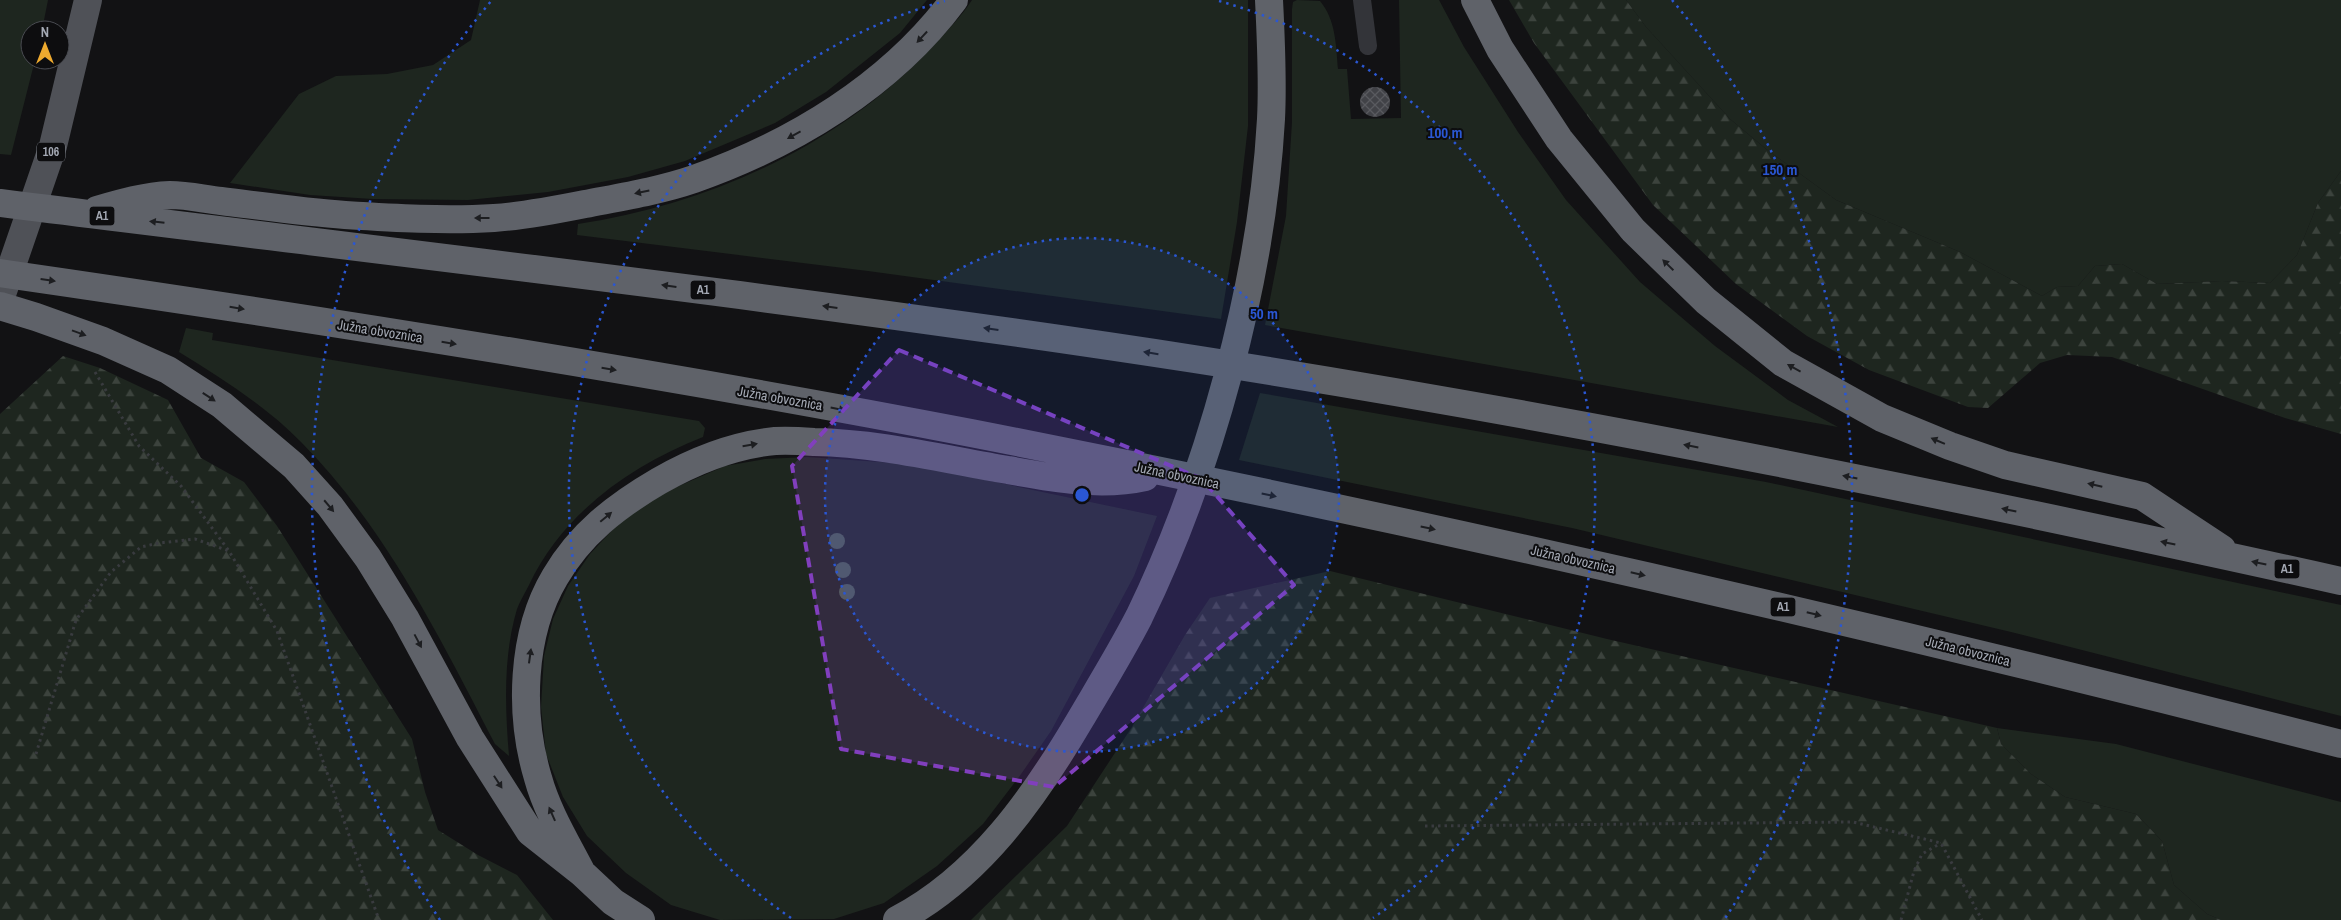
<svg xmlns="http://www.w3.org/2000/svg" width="2341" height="920" viewBox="0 0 2341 920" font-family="'Archivo Narrow',sans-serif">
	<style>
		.green { fill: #1e261f }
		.forest { fill: url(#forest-firs) }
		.building { fill: url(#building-cross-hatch) }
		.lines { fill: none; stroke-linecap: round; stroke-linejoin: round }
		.path { stroke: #393b3f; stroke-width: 3; stroke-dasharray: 2.5 4; stroke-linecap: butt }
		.service { stroke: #333439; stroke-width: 18 }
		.primary { stroke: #4f5157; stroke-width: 28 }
		.motorway { stroke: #5f6269; stroke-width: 28 }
		.tree { fill: #4c604d }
		.oneway { fill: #1d1e21 }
		.marked { fill: #813fbd; fill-opacity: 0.2; stroke: #813fbd; stroke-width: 4; stroke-dasharray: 10 6; stroke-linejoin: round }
		.ring { fill: none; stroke: #2a57d4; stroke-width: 2.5; stroke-dasharray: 2.5 5 }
		.labels { text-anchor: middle; stroke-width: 4; stroke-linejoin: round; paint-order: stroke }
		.shield { fill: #0d0d0f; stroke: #777a82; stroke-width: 1 }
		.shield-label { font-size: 12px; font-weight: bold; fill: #a4a9b4 }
		.street-label { font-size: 14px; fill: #a4a9b4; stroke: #0d0d0f }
		.centre { fill: #2a57d4; stroke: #0d0d0f; stroke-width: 2.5 }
		.ring-label { font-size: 15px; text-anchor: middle; font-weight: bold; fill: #2a57d4; stroke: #0d0d0f; stroke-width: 4; stroke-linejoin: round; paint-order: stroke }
	</style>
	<defs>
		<pattern id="forest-firs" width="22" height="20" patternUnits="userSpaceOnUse" patternTransform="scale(1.25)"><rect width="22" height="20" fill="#1e261f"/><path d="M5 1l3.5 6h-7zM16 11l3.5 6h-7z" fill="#3c433d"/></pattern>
		<pattern id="building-cross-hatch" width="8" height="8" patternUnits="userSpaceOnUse" patternTransform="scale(1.25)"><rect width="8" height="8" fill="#414247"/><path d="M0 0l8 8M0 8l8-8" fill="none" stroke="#595a5f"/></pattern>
	</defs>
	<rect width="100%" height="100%" fill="#121214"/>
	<!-- green -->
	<path class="green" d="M 0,0 L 48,0 L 42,30 L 30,30 L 30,60 L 35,60 L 11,155 L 0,154 Z
		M 480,0 L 927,0 L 900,33 L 826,92 L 775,123 L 685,161 L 628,177 L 548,192 L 468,200 L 373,199 L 310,195 L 230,183 L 299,94 L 336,76 L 387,74 L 433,65 L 471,40 Z
		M 972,0 L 1248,0 L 1248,126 L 1237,222 L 1221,319 L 868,271 L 577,235 L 578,224 C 710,204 841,145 933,46 C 947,31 961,17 972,0 Z
		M 1297,0 L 1320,1 C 1336,20 1336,46 1338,69 L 1347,69 L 1351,119 L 1401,118 L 1399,0 L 1439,0 L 1464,47 L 1518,132 L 1566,200 L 1640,282 L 1715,346 L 1788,400 L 1838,427 L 1265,325 L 1286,216 L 1292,122 L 1292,9 L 1293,2 Z
		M 1626,0 L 2341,0 L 2341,171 L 2318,203 L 2297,255 L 2270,283 L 2222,281 L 2157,284 L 2122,264 L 2095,266 L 2078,286 L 2057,287 L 2042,296 L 1960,252 L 1836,200 L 1766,149 L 1730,119 L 1646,27 Z
		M 186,328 L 213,333 L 212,340 L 699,421 L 705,428 L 703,437 C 630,466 563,513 529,585 C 525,593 520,601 517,609 C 503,656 505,708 509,756 L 495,744 C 440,638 386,528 301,442 C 267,407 220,377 179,352 Z
		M 1260,393 L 1766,482 L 2341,605 L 2341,716 L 2011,632 L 1572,528 L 1239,460 Z
		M 807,457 L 909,464 L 1157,516 L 1134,576 L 1051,731 L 1019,777 L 983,824 L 937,866 L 884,903 L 834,919 L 720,920 L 671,905 L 626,873 L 587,836 L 563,797 L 546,754 L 541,707 L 544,656 L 553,619 L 568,586 L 590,554 L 616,526 L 643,506 L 672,489 L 725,466 L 765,459 Z
		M 1997,728 L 2116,744 L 2341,802 L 2341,920 L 2221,920 L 2207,914 L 2174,885 L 2162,841 L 2136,814 L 2065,797 L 2031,774 L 2001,744 Z"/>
	<!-- forest -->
	<path class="forest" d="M 1509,0 L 1626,0 L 1646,27 L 1730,119 L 1766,149 L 1836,200 L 1960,252 L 2042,296 L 2057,287 L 2078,286 L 2095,266 L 2122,264 L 2157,284 L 2222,281 L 2270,283 L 2297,255 L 2318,203 L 2341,171 L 2341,434 L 2285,418 L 2112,357 L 2067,355 L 2040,363 L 1988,408 L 1968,407 L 1869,370 L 1807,336 L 1736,284 L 1653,205 L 1534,43 Z
		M 63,356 L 100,368 L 168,400 L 201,458 L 244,482 L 277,526 L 412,739 L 425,792 L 438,830 L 478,855 L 517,875 L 553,920 L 0,920 L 0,414 Z
		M 1330,571 L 1607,639 L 1997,728 L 2001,744 L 2031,774 L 2065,797 L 2136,814 L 2162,841 L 2174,885 L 2207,914 L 2221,920 L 971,920 L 1067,826 L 1132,727 L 1185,635 L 1210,598 Z"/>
	<!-- building -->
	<path class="building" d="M1360 102a15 15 0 1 1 30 0a15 15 0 1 1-30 0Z"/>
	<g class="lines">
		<!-- path -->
		<path class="path" d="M 95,372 L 139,446 L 181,486 L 229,551 L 277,631 L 379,920
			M 36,754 L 76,620 L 111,572 L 141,547 L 159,543 L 195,539 L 229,551
			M 1425,826 L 1853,822 L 1941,843 L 1982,920
			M 1901,920 L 1914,871 L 1922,854 L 1941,843"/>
		<!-- service -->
		<path class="service" d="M 1362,0 L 1368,46"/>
		<!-- primary -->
		<path class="primary" d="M 0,300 L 53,146 L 88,0"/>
		<!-- motorway -->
		<path class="motorway" d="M 1475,0 L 1500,49 L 1559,139 L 1633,230 L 1706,301 L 1783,363 L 1882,418 L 1950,446 L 2005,465 L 2142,496 L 2222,549
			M 0,203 C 398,253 797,298 1194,359 C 1579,419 1961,497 2341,581
			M 97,210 C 121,203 145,196 170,195 C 187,195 204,199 221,201 C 262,206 304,212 345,215 C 394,218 445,221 494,218 C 524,216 555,210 585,204 C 621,197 659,191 694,179 C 793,144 890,86 954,0
			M 0,273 C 325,320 649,371 971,433 C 1431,523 1887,628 2341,744
			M 0,306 L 36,317 L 103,341 L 168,370 L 222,405 L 294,466 L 330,506 L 368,558 L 405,618 L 470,738 L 530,832 L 582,873 L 613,902 L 641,920
			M 582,873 C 566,842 547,811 538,778 C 519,715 521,634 555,577 C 580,534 616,506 659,481 C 694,461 734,445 775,441 C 788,440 801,441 814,442 C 879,443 943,459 1008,470 C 1052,478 1101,487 1145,477
			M 897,920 C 979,877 1034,798 1080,720 C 1100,686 1121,652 1139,617 C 1210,471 1262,281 1271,119 C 1273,80 1271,39 1269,0"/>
	</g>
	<!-- trees -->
	<g class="tree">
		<circle cx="837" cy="541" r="8"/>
		<circle cx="843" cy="570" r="8"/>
		<circle cx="847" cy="592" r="8"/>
	</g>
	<!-- one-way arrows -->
	<defs><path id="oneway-solid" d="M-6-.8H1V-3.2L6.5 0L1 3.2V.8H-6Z" transform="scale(1.25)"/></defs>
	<g class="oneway">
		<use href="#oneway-solid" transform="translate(922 37) rotate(133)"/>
		<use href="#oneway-solid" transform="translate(794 135) rotate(151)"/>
		<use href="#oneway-solid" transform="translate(642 192) rotate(168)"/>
		<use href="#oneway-solid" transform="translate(482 218) rotate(180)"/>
		<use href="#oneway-solid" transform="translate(157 222) rotate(-174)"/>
		<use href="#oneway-solid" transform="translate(1668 265) rotate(-136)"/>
		<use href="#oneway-solid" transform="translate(48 280) rotate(8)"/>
		<use href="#oneway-solid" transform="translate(669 286) rotate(-172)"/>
		<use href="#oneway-solid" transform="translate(830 307) rotate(-172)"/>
		<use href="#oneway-solid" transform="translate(237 308) rotate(9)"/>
		<use href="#oneway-solid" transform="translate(991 329) rotate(-172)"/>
		<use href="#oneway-solid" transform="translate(79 333) rotate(20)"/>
		<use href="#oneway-solid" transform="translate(449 343) rotate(9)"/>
		<use href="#oneway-solid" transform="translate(1151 353) rotate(-171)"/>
		<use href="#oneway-solid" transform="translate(1794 368) rotate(-151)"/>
		<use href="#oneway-solid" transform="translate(609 369) rotate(9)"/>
		<use href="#oneway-solid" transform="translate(209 397) rotate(33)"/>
		<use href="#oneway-solid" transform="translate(838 409) rotate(11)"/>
		<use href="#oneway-solid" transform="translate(1938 441) rotate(-157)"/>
		<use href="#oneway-solid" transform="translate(750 445) rotate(-10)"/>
		<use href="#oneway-solid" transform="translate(1691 446) rotate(-169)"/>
		<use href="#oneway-solid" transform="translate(1850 477) rotate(-169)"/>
		<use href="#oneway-solid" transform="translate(2095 485) rotate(-167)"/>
		<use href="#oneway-solid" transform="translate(1269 495) rotate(12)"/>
		<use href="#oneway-solid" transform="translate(329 506) rotate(50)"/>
		<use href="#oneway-solid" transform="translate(2009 510) rotate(-168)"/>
		<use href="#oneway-solid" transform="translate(606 517) rotate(-40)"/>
		<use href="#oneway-solid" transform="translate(1428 528) rotate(12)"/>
		<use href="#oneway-solid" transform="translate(2168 543) rotate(-168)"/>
		<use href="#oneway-solid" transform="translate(2259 563) rotate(-168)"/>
		<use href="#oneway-solid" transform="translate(1638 574) rotate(13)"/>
		<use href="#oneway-solid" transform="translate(1814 614) rotate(14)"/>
		<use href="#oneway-solid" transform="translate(418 641) rotate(62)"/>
		<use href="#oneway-solid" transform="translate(530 656) rotate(-82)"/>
		<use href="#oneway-solid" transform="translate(498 782) rotate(57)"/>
		<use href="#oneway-solid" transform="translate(552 814) rotate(-114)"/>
	</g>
	<!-- marked area -->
	<path class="marked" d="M 899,350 L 1202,479 L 1294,585 L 1054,787 L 841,749 L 792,466 Z"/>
	<!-- distance rings -->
	<circle cx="1082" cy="495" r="257" fill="#2a57d4" fill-opacity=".12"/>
	<g class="ring">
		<circle cx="1082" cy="495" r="257"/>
		<path d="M791 918A513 513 0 0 1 945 1M1219 1A513 513 0 0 1 1373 918"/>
		<path d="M440 920A770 770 0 0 1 492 0M1672 0A770 770 0 0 1 1724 920"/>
	</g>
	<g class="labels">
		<!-- shield labels -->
		<g class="shield">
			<rect x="37" y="142.5" width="28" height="19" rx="4"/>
			<rect x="89.5" y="206.5" width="25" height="19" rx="4"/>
			<rect x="690.5" y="280.5" width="25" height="19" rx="4"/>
			<rect x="2274.5" y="559.5" width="25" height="19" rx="4"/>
			<rect x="1770.5" y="597.5" width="25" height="19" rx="4"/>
		</g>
		<g class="shield-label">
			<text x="51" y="156">106</text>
			<text x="102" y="220">A1</text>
			<text x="703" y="294">A1</text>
			<text x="2287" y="573">A1</text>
			<text x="1783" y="611">A1</text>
		</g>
		<!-- street labels -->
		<g class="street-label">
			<text transform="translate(380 331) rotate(9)" y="5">Južna obvoznica</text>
			<text transform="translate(780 398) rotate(10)" y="5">Južna obvoznica</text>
			<text transform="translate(1177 475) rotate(12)" y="5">Južna obvoznica</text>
			<text transform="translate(1573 559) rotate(13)" y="5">Južna obvoznica</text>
			<text transform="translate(1968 651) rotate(14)" y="5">Južna obvoznica</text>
		</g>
	</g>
	<circle cx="1082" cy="495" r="8" class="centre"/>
	<g class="ring-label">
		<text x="1445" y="138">100 m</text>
		<text x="1780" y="175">150 m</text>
		<text x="1264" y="319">50 m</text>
	</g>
	<!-- north arrow -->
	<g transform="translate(45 45)"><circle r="24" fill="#0d0d0f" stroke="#494b51"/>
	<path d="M0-4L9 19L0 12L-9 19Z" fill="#eeaa2f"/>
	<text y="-8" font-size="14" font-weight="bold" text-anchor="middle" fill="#a4a9b4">N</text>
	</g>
</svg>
